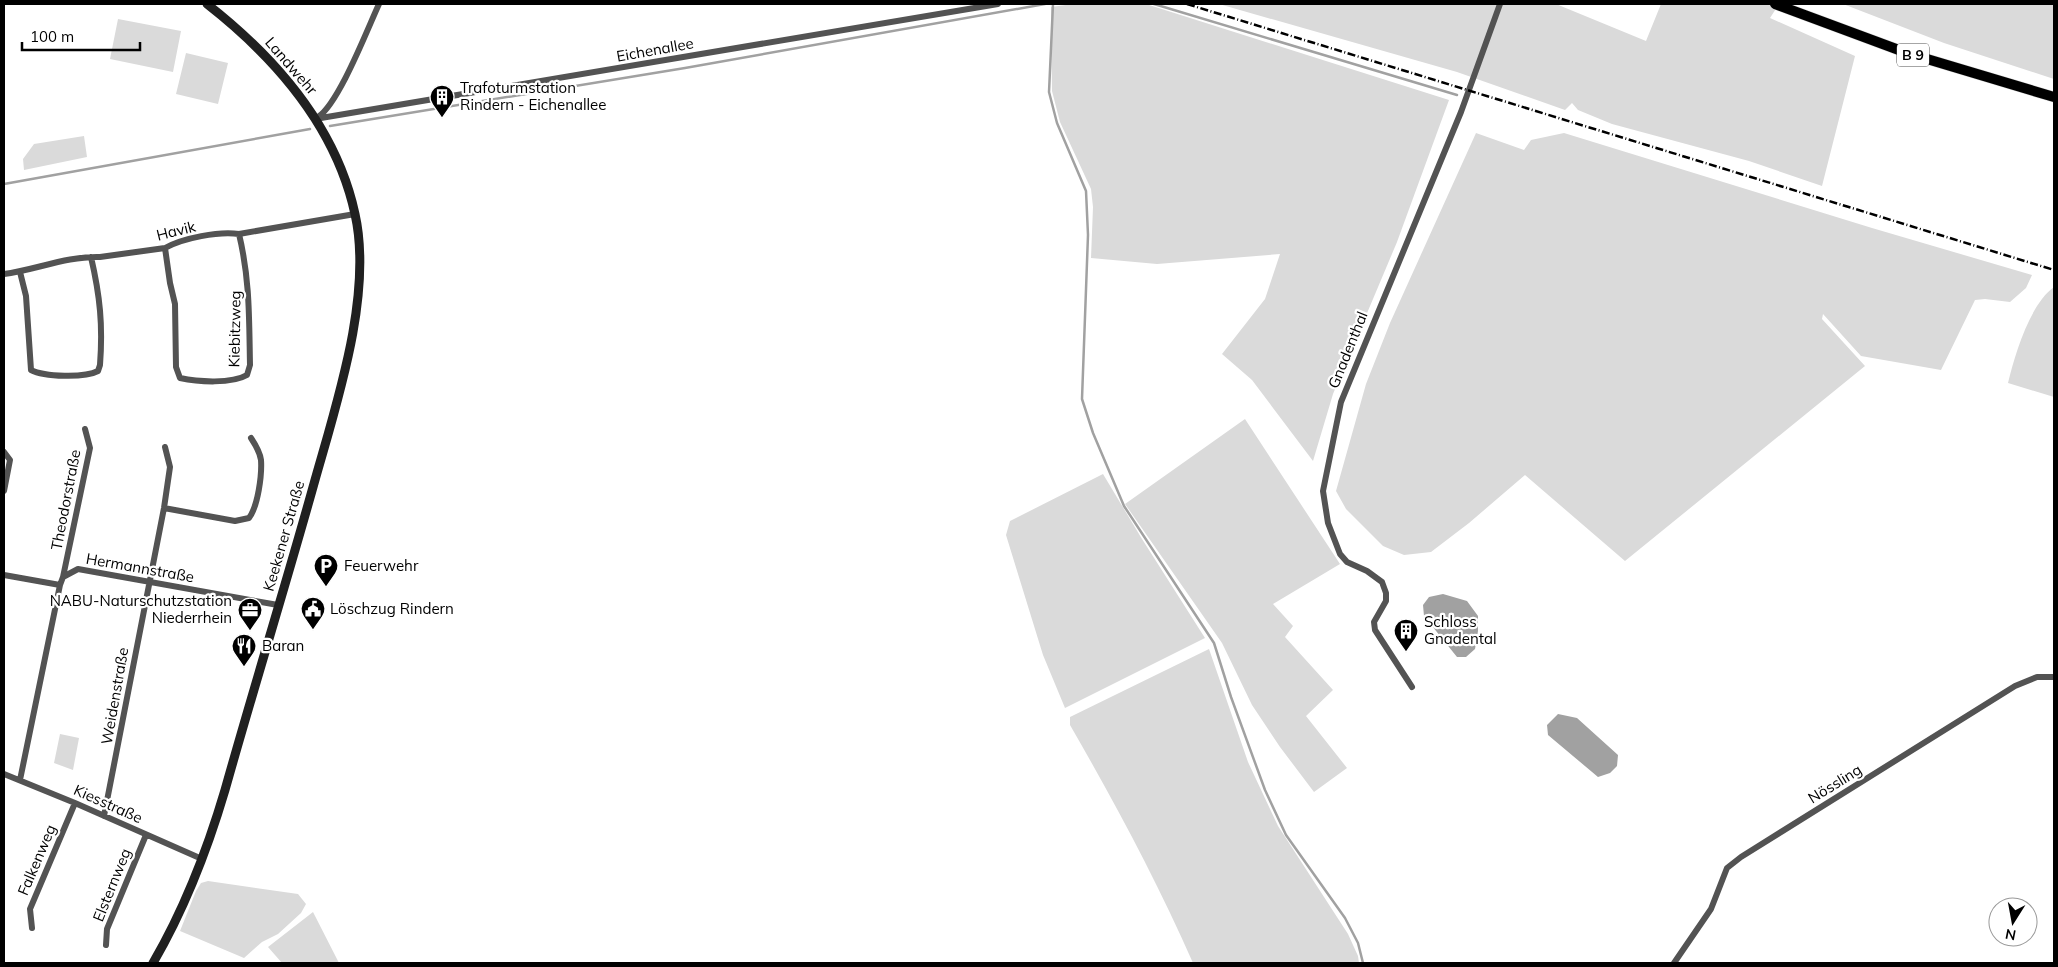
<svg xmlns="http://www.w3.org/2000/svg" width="2058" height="967" viewBox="0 0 2058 967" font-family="Mulish,sans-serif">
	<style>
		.green { fill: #dadada }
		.water { fill: #a1a1a1 }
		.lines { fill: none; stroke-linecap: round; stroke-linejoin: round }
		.stream { stroke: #a1a1a1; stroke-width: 2.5 }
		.primary-casing { stroke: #dbdbdb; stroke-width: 11 }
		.street { stroke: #535353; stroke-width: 6 }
		.secondary { stroke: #202020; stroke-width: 9 }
		.primary { stroke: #000; stroke-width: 10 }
		.rail { stroke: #000; stroke-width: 2.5; stroke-dasharray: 8 2.5 1 2.5; stroke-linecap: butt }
		.labels { text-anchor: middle; stroke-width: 4.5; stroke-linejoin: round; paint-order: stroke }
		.shield { fill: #fff; stroke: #4c4c4c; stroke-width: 1 }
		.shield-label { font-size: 14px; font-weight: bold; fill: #000 }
		.street-label { font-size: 15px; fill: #000; stroke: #fff }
		.poi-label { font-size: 15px; fill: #000; stroke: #fff; text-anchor: start }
	</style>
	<rect width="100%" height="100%" fill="#fff"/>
	<!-- green -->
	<path class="green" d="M 1073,4 L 1146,4 L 1449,100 L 1397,242 L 1333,394 L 1313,461 L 1252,380 L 1222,354 L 1265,299 L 1280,254 L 1157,264 L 1091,258 L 1093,207 L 1091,189 L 1060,122 L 1052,91 L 1051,7 Z
		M 1219,4 L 1556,4 L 1646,41 L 1661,4 L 1779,4 L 1770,18 L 1855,56 L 1822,186 L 1749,161 L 1612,124 L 1578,110 L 1572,103 L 1565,110 L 1457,72 Z
		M 1843,4 L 2054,4 L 2054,79 L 1944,43 Z
		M 118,19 L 181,31 L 173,72 L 110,59 Z
		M 186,53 L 228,63 L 218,104 L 176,94 Z
		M 1476,133 L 1524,150 L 1531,140 L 1564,133 L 1872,228 L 2032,275 L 2026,288 L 2010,302 L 1985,299 L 1975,300 L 1941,370 L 1861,356 L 1823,314 L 1822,319 L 1865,366 L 1625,561 L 1525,475 L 1469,523 L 1431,552 L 1404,555 L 1383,546 L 1346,509 L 1336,491 L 1366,384 L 1390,323 Z
		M 84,136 L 87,157 L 24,170 L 23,159 L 34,144 Z
		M 2054,287 L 2054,397 L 2008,383 C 2015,354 2030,304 2054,287 Z
		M 1245,419 L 1340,564 L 1273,604 L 1293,626 L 1285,637 L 1333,690 L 1306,716 L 1347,768 L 1314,792 L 1280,747 L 1252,705 L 1222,643 L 1125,504 Z
		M 1103,474 L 1142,539 L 1205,638 L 1065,708 L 1043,655 L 1006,535 L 1010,521 Z
		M 1209,649 L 1248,762 L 1278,826 L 1348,934 L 1358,956 L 1359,963 L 1193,963 C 1157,881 1115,803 1070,725 L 1070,717 Z
		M 60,734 L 79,738 L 73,770 L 54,763 Z
		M 208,881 L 298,894 L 306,904 L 301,913 L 278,934 L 262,942 L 244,958 L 180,931 L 196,891 L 201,883 Z
		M 313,912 L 339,963 L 282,963 L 268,947 Z"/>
	<!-- water -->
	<path class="water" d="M 1443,594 L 1467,601 L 1478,616 L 1478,631 L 1475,649 L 1466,657 L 1457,657 L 1424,616 L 1423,605 L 1429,597 Z
		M 1558,714 L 1577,718 L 1618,755 L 1617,766 L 1610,773 L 1598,777 L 1548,735 L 1547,725 Z"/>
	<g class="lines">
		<!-- stream -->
		<path class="stream" d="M 1053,4 L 1049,92 L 1057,123 L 1086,191 L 1088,235 L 1082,399 L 1093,433 L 1124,506 L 1214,643 L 1231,697 L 1265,790 L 1286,835 L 1345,918 L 1358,943 L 1363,963
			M 1154,4 L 1457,95
			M 330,126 L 685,68 L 1045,4
			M 4,184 L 310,129"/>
		<defs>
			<path id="primary" d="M 1775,4 L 1907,53 L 2054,97"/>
		</defs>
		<!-- primary casing -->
		<use href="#primary" class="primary-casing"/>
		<!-- street -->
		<path class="street" d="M 318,117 C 339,103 367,30 379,4
			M 315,119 L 998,4
			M 165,248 L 170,283 L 175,304 L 176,367 L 180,378 C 198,382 232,384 247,375 L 250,365 C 249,318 250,280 239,234
			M 20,272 L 26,296 L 31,370 C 44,377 85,378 98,371 L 100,365 C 103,325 100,296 91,257
			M 4,274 C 35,270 67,256 100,257 L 165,248 C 183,238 219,231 239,234 L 355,214
			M 4,452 L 10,460 L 4,491
			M 164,508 L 235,521 L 249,518 C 258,506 262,475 261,460 C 260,453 255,444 251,438
			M 4,575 L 60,585 L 63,577 L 78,569 L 278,605
			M 63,577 L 90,448 L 85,429
			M 1412,687 L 1375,630 L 1374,622 L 1386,601 L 1386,593 L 1382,582 L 1367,571 L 1347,562 L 1340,554 L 1328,523 L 1323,491 L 1341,402 L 1461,112 L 1500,4
			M 4,774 L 75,803 L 202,859
			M 20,780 L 60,585
			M 104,816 L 164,508 L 170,467 L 165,447
			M 32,928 L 30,909 L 75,803
			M 106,945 L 107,929 L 146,835
			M 1674,963 L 1711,909 L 1727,868 L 1741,857 L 2015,686 L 2037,677 L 2054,677"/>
		<!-- secondary -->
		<path class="secondary" d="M 153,963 C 185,908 207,851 225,790 C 254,687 286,584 315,480 C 337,402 373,294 355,214 C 336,126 276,58 207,4"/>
		<!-- primary -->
		<use href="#primary" class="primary"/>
		<!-- rail -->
		<path class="rail" d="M 1187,4 L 2054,270"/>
	</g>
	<!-- icons -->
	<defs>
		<symbol id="building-pin" viewBox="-11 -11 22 30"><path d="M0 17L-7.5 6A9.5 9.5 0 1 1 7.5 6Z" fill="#000" stroke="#fff"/><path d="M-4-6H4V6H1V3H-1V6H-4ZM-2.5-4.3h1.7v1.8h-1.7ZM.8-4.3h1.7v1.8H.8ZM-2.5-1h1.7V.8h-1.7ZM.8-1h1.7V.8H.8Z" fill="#fff"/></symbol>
		<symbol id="parking-pin" viewBox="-11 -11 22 30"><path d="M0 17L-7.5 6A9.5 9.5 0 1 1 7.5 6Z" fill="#000" stroke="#fff"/><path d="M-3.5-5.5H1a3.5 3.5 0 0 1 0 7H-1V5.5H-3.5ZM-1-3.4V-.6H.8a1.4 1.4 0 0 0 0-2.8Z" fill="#fff"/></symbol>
		<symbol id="civic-pin" viewBox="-11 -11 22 30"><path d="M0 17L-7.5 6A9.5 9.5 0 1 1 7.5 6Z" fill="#000" stroke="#fff"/><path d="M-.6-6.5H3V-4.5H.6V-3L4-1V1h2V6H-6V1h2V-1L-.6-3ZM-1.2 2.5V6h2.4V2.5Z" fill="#fff"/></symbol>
		<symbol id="office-pin" viewBox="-11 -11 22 30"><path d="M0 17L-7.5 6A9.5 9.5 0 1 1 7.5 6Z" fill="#000" stroke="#fff"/><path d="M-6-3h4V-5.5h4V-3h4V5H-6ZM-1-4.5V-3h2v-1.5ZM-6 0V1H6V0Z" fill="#fff"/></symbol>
		<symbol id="restaurant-pin" viewBox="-11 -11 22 30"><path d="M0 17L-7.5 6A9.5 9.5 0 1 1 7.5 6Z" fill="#000" stroke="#fff"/><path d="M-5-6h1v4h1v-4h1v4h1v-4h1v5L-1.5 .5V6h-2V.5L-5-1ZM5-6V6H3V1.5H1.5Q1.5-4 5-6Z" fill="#fff"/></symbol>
	</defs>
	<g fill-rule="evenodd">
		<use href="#building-pin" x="428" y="83" width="28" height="38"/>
		<use href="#parking-pin" x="312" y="552" width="28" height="38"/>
		<use href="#civic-pin" x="299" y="595" width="28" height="38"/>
		<use href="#office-pin" x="236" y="596" width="28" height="38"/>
		<use href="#building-pin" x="1392" y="617" width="28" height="38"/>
		<use href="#restaurant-pin" x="230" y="632" width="28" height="38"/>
	</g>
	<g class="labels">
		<!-- shield labels -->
		<rect class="shield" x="1897" y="43.5" width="32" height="23" rx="4"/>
		<g class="shield-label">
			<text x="1913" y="60">B 9</text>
		</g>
		<!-- street labels -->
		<g class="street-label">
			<text transform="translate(655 50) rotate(-10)" y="5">Eichenallee</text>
			<text transform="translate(291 66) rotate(49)" y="5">Landwehr</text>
			<text transform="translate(176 231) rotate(-14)" y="5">Havik</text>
			<text transform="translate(235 329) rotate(-89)" y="5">Kiebitzweg</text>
			<text transform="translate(1348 350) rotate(-68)" y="5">Gnadenthal</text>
			<text transform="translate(66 500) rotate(-79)" y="5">Theodorstraße</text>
			<text transform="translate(284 536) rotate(-74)" y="5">Keekener Straße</text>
			<text transform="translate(140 568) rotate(10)" y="5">Hermannstraße</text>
			<text transform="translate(115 696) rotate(-80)" y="5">Weidenstraße</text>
			<text transform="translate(1835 784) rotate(-32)" y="5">Nössling</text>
			<text transform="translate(108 804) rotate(24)" y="5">Kiesstraße</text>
			<text transform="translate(37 860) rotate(-67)" y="5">Falkenweg</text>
			<text transform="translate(112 885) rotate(-68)" y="5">Elsternweg</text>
		</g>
		<!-- poi labels -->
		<g class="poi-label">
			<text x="460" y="93">Trafoturmstation<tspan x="460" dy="17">Rindern - Eichenallee</tspan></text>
			<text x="344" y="571">Feuerwehr</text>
			<text x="232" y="606" text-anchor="end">NABU-Naturschutzstation<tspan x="232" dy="17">Niederrhein</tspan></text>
			<text x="330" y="614">Löschzug Rindern</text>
			<text x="1424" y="627">Schloss<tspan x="1424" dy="17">Gnadental</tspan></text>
			<text x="262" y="651">Baran</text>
		</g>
	</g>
	<!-- border -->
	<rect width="2058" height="967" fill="none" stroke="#000000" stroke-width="10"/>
	<!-- north arrow -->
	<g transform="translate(2013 922) rotate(191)"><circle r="24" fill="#ffffff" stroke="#999999"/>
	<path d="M0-4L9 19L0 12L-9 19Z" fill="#000000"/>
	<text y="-8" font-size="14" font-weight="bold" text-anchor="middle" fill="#000000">N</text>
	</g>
	<!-- scale -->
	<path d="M22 42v8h118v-8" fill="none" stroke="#000000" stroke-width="2.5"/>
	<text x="30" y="42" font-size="15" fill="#000000" stroke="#ffffff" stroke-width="4" paint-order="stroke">100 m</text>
</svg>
